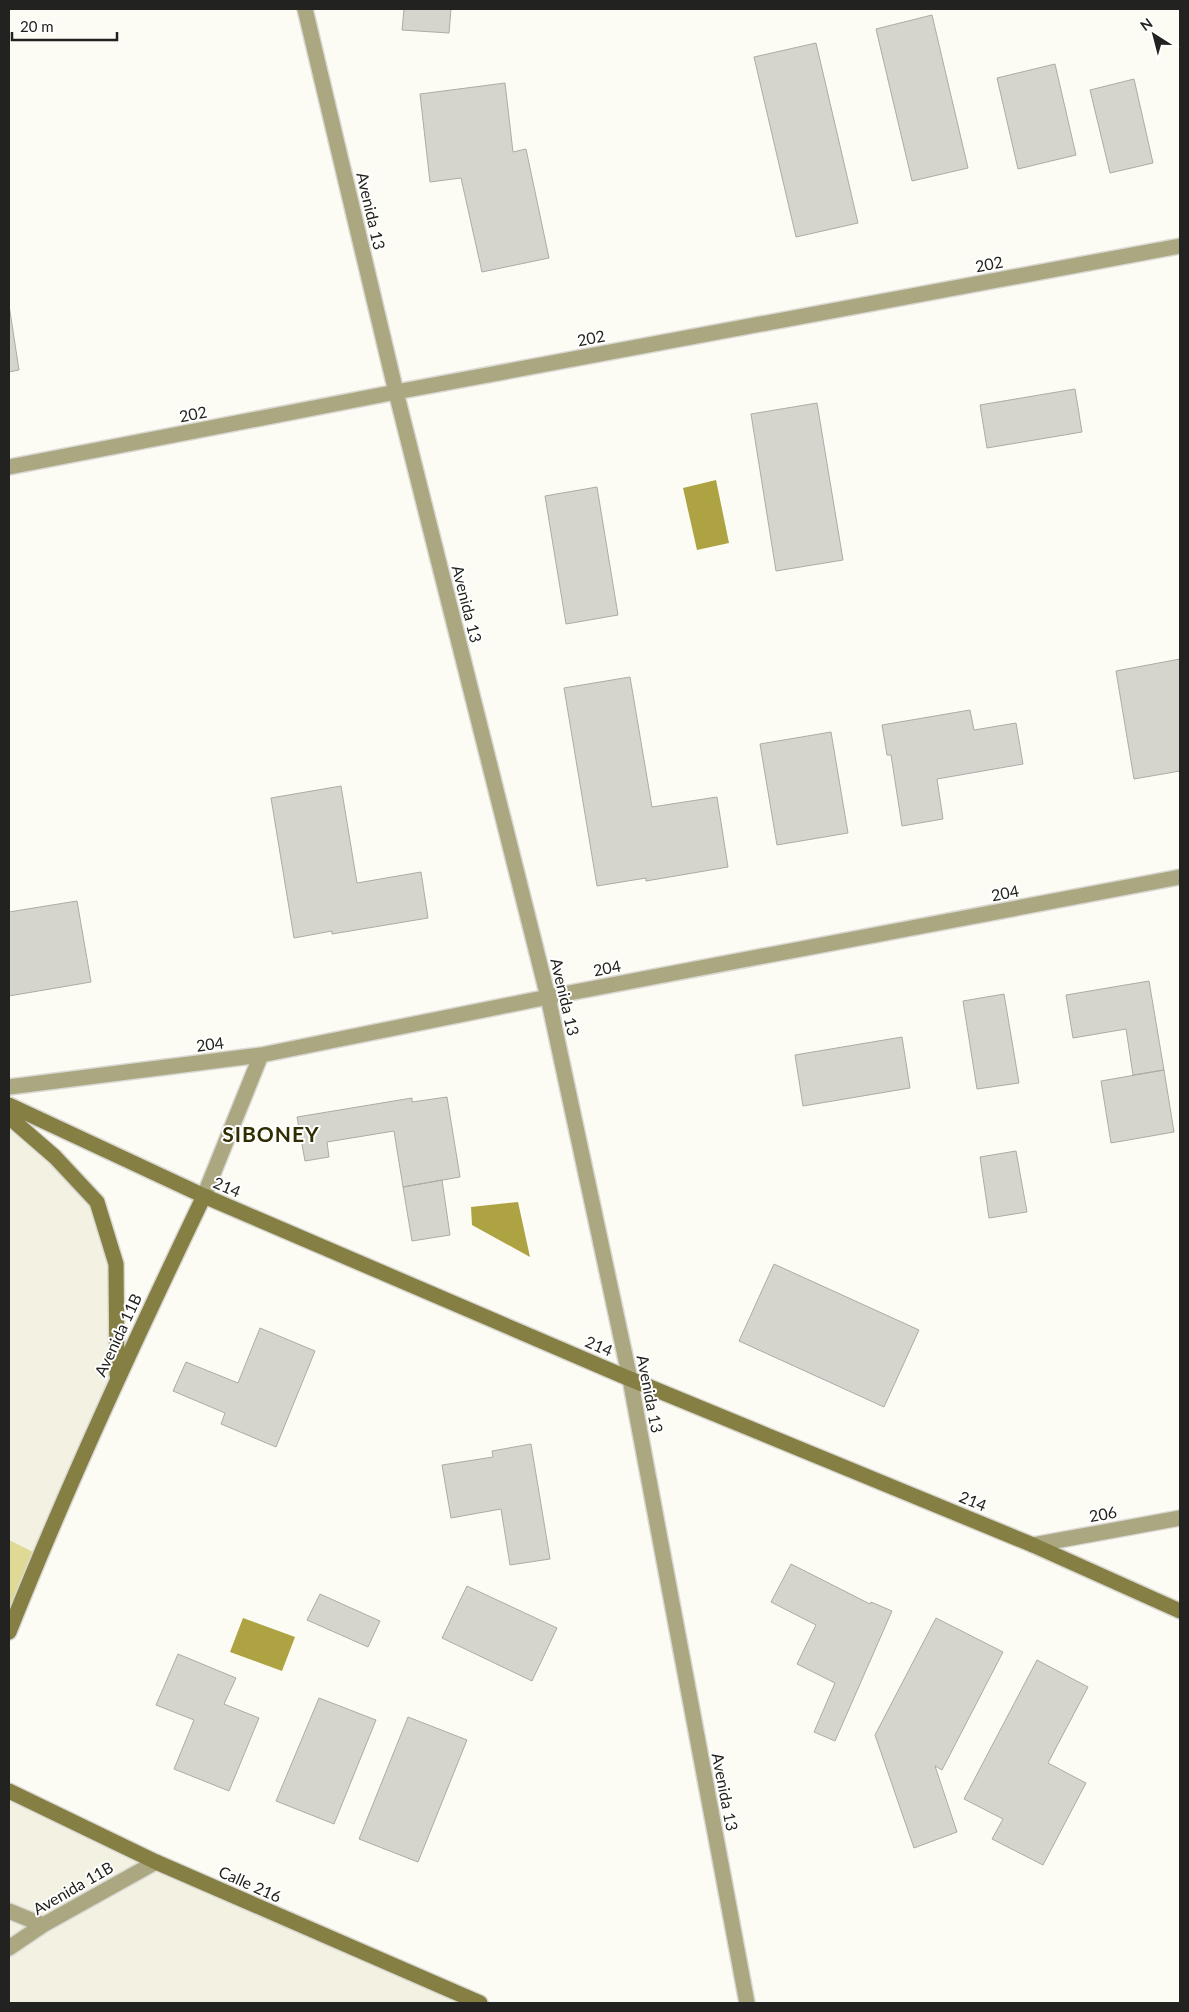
<svg xmlns="http://www.w3.org/2000/svg" width="1189" height="2012" viewBox="0 0 1189 2012" font-family="Lato,sans-serif">
	<style>
		.built { fill: #f2f1e2 }
		.green { fill: #dfd996 }
		.water { fill: #ada342 }
		.building { fill: #d5d5ce; stroke: #acaca5 }
		.lines { fill: none; stroke-linecap: round; stroke-linejoin: round }
		.lane-casing { stroke: #d9d8d2; stroke-width: 18 }
		.street-casing { stroke: #d9d8d2; stroke-width: 18 }
		.secondary-casing { stroke: #d9d8d2; stroke-width: 18 }
		.lane { stroke: #aba881; stroke-width: 15 }
		.street { stroke: #aba881; stroke-width: 15 }
		.secondary { stroke: #857f44; stroke-width: 15 }
		.labels { text-anchor: middle; stroke-width: 4; stroke-linejoin: round; paint-order: stroke }
		.street-label { font-size: 16px; fill: #222220; stroke: #fffffe }
		.district-label { font-size: 21px; font-weight: bold; letter-spacing: 1px; fill: #312d02; stroke: #fffffe }
	</style>
	<rect width="100%" height="100%" fill="#fcfbf4"/>
	<!-- built -->
	<path class="built" d="M 9,1117 L 97,1202 L 116,1264 L 117,1378 L 9,1632 Z
		M 9,1789 L 493,2003 L 9,2003 Z"/>
	<!-- green -->
	<path class="green" d="M 9,1540 L 39,1555 L 9,1628 Z"/>
	<!-- water -->
	<path class="water" d="M 716,480 L 729,543 L 697,550 L 683,488 Z
		M 518,1202 L 530,1257 L 472,1225 L 471,1207 Z
		M 243,1618 L 295,1637 L 282,1671 L 230,1652 Z"/>
	<!-- building -->
	<path class="building" d="M 404,9 L 451,9 L 449,33 L 402,30 Z
		M 932,15 L 968,168 L 912,181 L 876,29 Z
		M 816,43 L 858,223 L 796,237 L 754,57 Z
		M 1055,64 L 1076,155 L 1018,169 L 997,78 Z
		M 1134,79 L 1153,163 L 1110,173 L 1090,90 Z
		M 505,83 L 513,152 L 526,149 L 549,258 L 482,272 L 461,178 L 430,182 L 420,94 Z
		M 9,305 L 19,370 L 9,372 Z
		M 1075,389 L 1082,432 L 987,448 L 980,405 Z
		M 817,403 L 843,560 L 776,571 L 751,414 Z
		M 597,487 L 618,615 L 566,624 L 545,496 Z
		M 1180,659 L 1180,771 L 1134,779 L 1116,671 Z
		M 630,677 L 652,807 L 717,797 L 728,867 L 646,881 L 646,878 L 597,886 L 564,688 Z
		M 970,710 L 974,730 L 1016,723 L 1023,764 L 937,779 L 943,819 L 902,826 L 891,755 L 887,755 L 882,725 Z
		M 831,732 L 848,833 L 777,845 L 760,744 Z
		M 341,786 L 357,883 L 421,872 L 428,918 L 332,934 L 332,931 L 294,938 L 271,798 Z
		M 77,901 L 91,982 L 9,996 L 9,912 Z
		M 1149,981 L 1164,1070 L 1133,1075 L 1126,1029 L 1073,1038 L 1066,995 Z
		M 1004,994 L 1019,1083 L 977,1089 L 963,1001 Z
		M 902,1037 L 910,1088 L 803,1106 L 795,1055 Z
		M 1164,1070 L 1174,1132 L 1111,1143 L 1101,1081 Z
		M 447,1097 L 460,1177 L 403,1187 L 394,1131 L 327,1142 L 329,1157 L 305,1161 L 297,1117 L 412,1098 L 412,1102 Z
		M 1016,1151 L 1027,1212 L 989,1218 L 980,1157 Z
		M 442,1180 L 450,1235 L 412,1241 L 403,1187 Z
		M 774,1264 L 919,1330 L 884,1407 L 739,1341 Z
		M 260,1328 L 315,1351 L 276,1447 L 221,1424 L 225,1413 L 173,1391 L 186,1362 L 238,1383 Z
		M 531,1444 L 550,1559 L 510,1565 L 501,1509 L 451,1518 L 442,1465 L 493,1457 L 492,1451 Z
		M 791,1564 L 870,1604 L 871,1602 L 892,1611 L 835,1741 L 814,1732 L 835,1683 L 797,1664 L 816,1625 L 771,1602 Z
		M 467,1586 L 557,1628 L 532,1681 L 442,1638 Z
		M 320,1594 L 380,1621 L 368,1647 L 307,1620 Z
		M 936,1618 L 1003,1652 L 942,1770 L 935,1766 L 957,1832 L 914,1848 L 875,1735 Z
		M 178,1654 L 236,1678 L 224,1704 L 259,1718 L 229,1791 L 174,1769 L 194,1720 L 156,1705 Z
		M 1037,1660 L 1088,1687 L 1048,1763 L 1086,1783 L 1043,1865 L 992,1839 L 1003,1819 L 964,1799 Z
		M 319,1698 L 376,1720 L 334,1824 L 276,1801 Z
		M 408,1717 L 467,1740 L 418,1862 L 359,1839 Z"/>
	<g class="lines">
		<defs>
			<path id="lane" d="M 9,1911 L 43,1925
				M 9,1948 L 43,1925 L 156,1862"/>
			<path id="street" d="M 305,9 L 396,392 L 548,997 L 630,1379 L 747,2003
				M 9,467 L 396,392 L 1180,246
				M 9,1087 L 261,1055 L 548,997 L 1180,877
				M 204,1196 L 261,1055
				M 1033,1545 L 1180,1518"/>
			<path id="secondary" d="M 9,1105 L 204,1196 L 630,1379 L 1033,1545 L 1180,1611
				M 9,1117 L 55,1157 L 97,1202 L 116,1264 L 117,1375
				M 9,1632 C 68,1484 135,1340 204,1196
				M 9,1791 L 156,1862 L 480,2003"/>
		</defs>
		<!-- lane casing -->
		<use href="#lane" class="lane-casing"/>
		<!-- street casing -->
		<use href="#street" class="street-casing"/>
		<!-- secondary casing -->
		<use href="#secondary" class="secondary-casing"/>
		<!-- lane -->
		<use href="#lane" class="lane"/>
		<!-- street -->
		<use href="#street" class="street"/>
		<!-- secondary -->
		<use href="#secondary" class="secondary"/>
	</g>
	<g class="labels">
		<!-- street labels -->
		<g class="street-label">
			<text transform="translate(371 211) rotate(77)" y="6">Avenida 13</text>
			<text transform="translate(989 264) rotate(-11)" y="6">202</text>
			<text transform="translate(591 338) rotate(-11)" y="6">202</text>
			<text transform="translate(193 414) rotate(-11)" y="6">202</text>
			<text transform="translate(467 604) rotate(76)" y="6">Avenida 13</text>
			<text transform="translate(1005 893) rotate(-11)" y="6">204</text>
			<text transform="translate(607 968) rotate(-11)" y="6">204</text>
			<text transform="translate(565 997) rotate(77)" y="6">Avenida 13</text>
			<text transform="translate(210 1044) rotate(-7)" y="6">204</text>
			<text transform="translate(227 1187) rotate(23)" y="6">214</text>
			<text transform="translate(118 1335) rotate(-65)" y="6">Avenida 11B</text>
			<text transform="translate(599 1346) rotate(23)" y="6">214</text>
			<text transform="translate(650 1394) rotate(79)" y="6">Avenida 13</text>
			<text transform="translate(973 1501) rotate(22)" y="6">214</text>
			<text transform="translate(1103 1514) rotate(-10)" y="6">206</text>
			<text transform="translate(725 1792) rotate(79)" y="6">Avenida 13</text>
			<text transform="translate(250 1884) rotate(24)" y="6">Calle 216</text>
			<text transform="translate(73 1888) rotate(-30)" y="6">Avenida 11B</text>
		</g>
		<!-- district labels -->
		<g class="district-label">
			<text x="271" y="1142">SIBONEY</text>
		</g>
	</g>
	<!-- border -->
	<rect width="1189" height="2012" fill="none" stroke="#222220" stroke-width="20"/>
	<!-- north arrow -->
	<g transform="translate(1154 35) rotate(324)" stroke="#fffffe" stroke-width="4" paint-order="stroke">
	<path d="M0-4L9 19L0 12L-9 19Z" fill="#222220"/>
	<text y="-8" font-size="14" font-weight="bold" text-anchor="middle" fill="#222220">N</text>
	</g>
	<!-- scale -->
	<path d="M12 32v8h105v-8" fill="none" stroke="#222220" stroke-width="2.5"/>
	<text x="20" y="32" font-size="15" fill="#222220" stroke="#fffffe" stroke-width="4" paint-order="stroke">20 m</text>
</svg>
